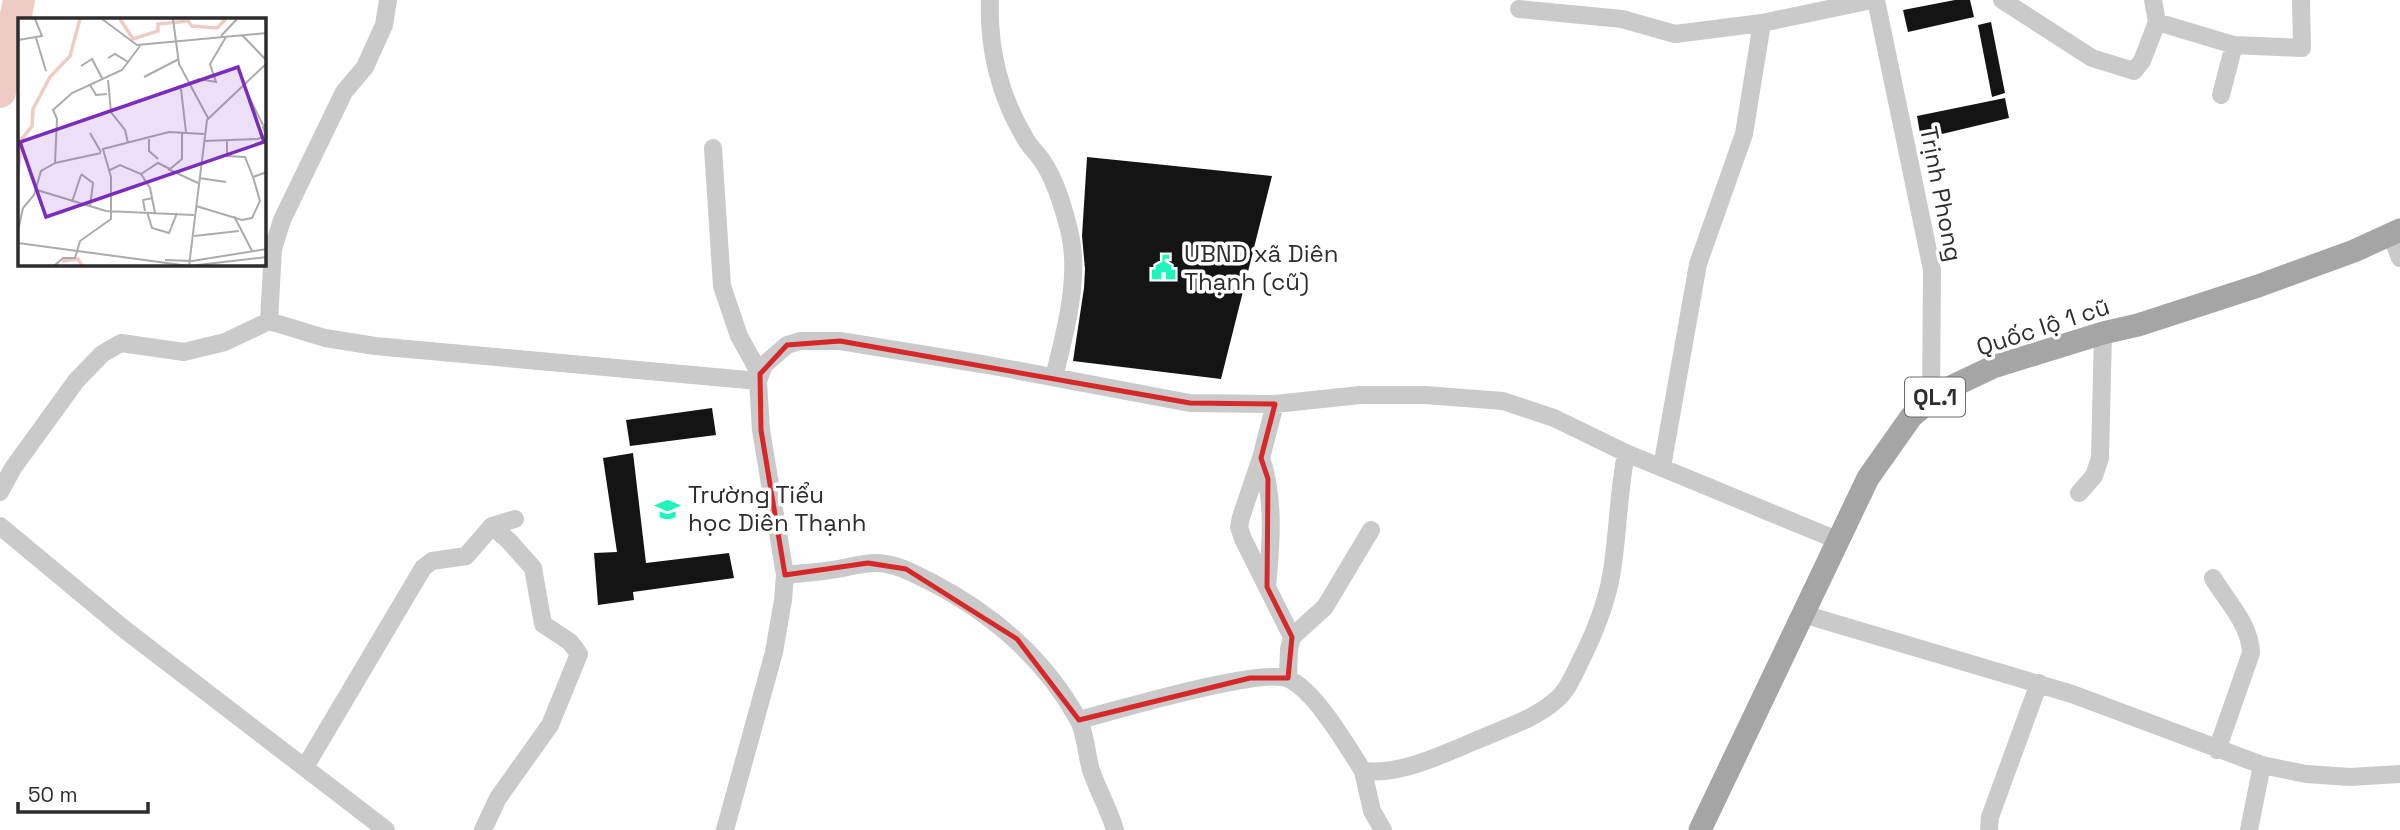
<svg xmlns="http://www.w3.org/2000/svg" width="2400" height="830" viewBox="0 0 2400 830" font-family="'Space Grotesk',sans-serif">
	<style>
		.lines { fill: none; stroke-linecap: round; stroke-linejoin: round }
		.river { stroke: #eecbc3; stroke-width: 32 }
		.building { fill: #141414 }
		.minor { stroke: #cacaca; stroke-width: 18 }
		.major { stroke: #a5a5a5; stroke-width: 23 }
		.marked { fill: none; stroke: #d62828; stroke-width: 5; stroke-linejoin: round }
		.labels { text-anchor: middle; stroke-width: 7; stroke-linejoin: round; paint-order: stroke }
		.shield { fill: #fff; stroke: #6c6c6c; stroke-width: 2 }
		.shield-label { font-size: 23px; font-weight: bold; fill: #2d2d2d }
		.street-label { font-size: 24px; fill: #2d2d2d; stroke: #fff }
		.poi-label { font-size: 24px; fill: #2d2d2d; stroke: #fff; text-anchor: start }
		.inset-river { fill: none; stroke: #eecbc3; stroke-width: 3.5 }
		.inset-road { fill: none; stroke: #ababab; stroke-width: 2 }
		.view { fill: #7b2cbf; fill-opacity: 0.15; stroke: #7b2cbf; stroke-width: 3.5 }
		.inset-edge { fill: none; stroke: #2d2d2d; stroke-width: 3.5 }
	</style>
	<rect width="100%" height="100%" fill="#fff"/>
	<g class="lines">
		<!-- river -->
		<path class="river" d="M 0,92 L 19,0"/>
	</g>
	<!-- building -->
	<path class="building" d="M 1955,0 L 1970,0 L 1974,17 L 1908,32 L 1903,10 Z
		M 1991,22 L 2005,93 L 1992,97 L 1978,25 Z
		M 2005,98 L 2009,118 L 1921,139 L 1917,116 Z
		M 1087,157 L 1272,176 L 1221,379 L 1073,361 L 1084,288 L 1085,269 L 1082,236 Z
		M 712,408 L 716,435 L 630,446 L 626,420 Z
		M 633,453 L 646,563 L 729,553 L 734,578 L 633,592 L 634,600 L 598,605 L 594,553 L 617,552 L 603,458 Z"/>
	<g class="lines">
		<!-- minor -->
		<path class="minor" d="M 990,0 C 988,48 1000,97 1025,138 C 1029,146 1036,152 1041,159 C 1056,180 1064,209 1070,234 C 1080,279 1065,333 1054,377
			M 1876,0 L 1932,270 L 1931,400
			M 2002,0 L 2092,58 L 2134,71 L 2142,61 L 2157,22 L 2153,0
			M 1519,9 L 1622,19 L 1675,34 L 1762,23 L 1872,0
			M 2157,22 L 2234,45 L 2302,48 L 2301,0
			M 2221,95 L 2234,45
			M 713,148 L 722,286 L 739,336 L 760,374
			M 2391,234 L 2400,258
			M 269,321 L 325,338 L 375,346 L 758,381
			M 1275,404 L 1261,458 L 1241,517 L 1239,527 L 1243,539 L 1292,637
			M 1261,458 C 1275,499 1271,545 1267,587
			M 1662,467 L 1698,264 L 1744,134 L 1762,23
			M 0,492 L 13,468 L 76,381 L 102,354 L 121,343 L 184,352 L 225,342 L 269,321 L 273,249 L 282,220 L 344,92 L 365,67 L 384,25 L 388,0
			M 2079,493 L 2094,476 L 2100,458 L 2103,333
			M 0,526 L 124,629 L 386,830
			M 785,575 C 803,573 821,572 838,569 C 854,566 870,561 886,564 C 902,566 916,575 931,582 C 991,613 1044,658 1078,719 C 1086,733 1086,754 1091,770 C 1098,791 1109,809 1115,830
			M 2213,578 C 2228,603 2250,624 2251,653 L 2217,750
			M 1803,614 L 2072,694 L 2262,765 L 2306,774 L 2350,777 L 2400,774
			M 1288,678 L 1289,649 L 1292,637 L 1325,607 L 1371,530
			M 1079,720 C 1114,711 1263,666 1289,679 C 1316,692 1347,746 1363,771 C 1401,775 1441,755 1475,741 C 1501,729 1534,720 1556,700 C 1568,690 1574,674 1581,660 C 1596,630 1609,597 1613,564 C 1618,527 1619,490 1626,453
			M 305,767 L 423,568 L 432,561 L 466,556 L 492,526 L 515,519
			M 1363,771 L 1372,811 L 1383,830
			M 483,830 L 498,798 L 550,725 L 579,654 L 570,642 L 543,624 L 533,568 L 509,541 L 492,526
			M 725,830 L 774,652 L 783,600 L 785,575 L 761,430 L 758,381 L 764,365 L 787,345 L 800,341 L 840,341 L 988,365 L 1190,403 L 1275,404 L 1360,395 L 1425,395 L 1503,401 L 1554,418 L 1626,453 L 1837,540
			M 1989,830 L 1990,817 L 2039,683
			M 2249,830 L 2262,765"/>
		<!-- major -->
		<path class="major" d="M 1700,830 L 1868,478 L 1911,417 L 1931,400 L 1953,386 L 1993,367 L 2103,333 L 2138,325 L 2258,286 L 2354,251 L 2400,230"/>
	</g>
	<!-- marked area -->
	<path class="marked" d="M 840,341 L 1190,403 L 1275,404 L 1261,458 L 1268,479 L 1267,587 L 1292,637 L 1288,678 L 1250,678 L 1079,720 L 1017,639 L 906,569 L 868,563 L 785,575 L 761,430 L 760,374 L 787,345 Z"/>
	<!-- icons -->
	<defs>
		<symbol id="civic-bare" viewBox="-9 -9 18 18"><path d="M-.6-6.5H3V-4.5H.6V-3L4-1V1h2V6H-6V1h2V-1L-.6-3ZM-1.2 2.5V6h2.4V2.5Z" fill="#1df5bb" stroke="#fff" stroke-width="2.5" paint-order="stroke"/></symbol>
		<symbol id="school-bare" viewBox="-9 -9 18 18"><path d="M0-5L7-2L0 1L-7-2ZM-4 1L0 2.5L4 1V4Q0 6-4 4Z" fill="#1df5bb" stroke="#fff" stroke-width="2.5" paint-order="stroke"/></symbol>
	</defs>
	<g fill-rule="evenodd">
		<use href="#civic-bare" x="1146" y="250" width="35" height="35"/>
		<use href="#school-bare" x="650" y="492" width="35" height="35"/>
	</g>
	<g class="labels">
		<!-- shield labels -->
		<rect class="shield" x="1905" y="377.5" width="60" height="39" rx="5"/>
		<g class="shield-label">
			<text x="1935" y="405">QL.1</text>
		</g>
		<!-- street labels -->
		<g class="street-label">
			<text transform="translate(1941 194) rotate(79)" y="8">Trịnh Phong</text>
			<text transform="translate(2043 327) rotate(-18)" y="8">Quốc lộ 1 cũ</text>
		</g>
		<!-- poi labels -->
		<g class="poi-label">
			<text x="1184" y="262">UBND xã Diên<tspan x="1184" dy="28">Thạnh (cũ)</tspan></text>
			<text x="688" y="503">Trường Tiểu<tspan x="688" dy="28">học Diên Thạnh</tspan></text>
		</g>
	</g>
	<!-- overview -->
	<g transform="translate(18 18)">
		<rect width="248" height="248" fill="#fff"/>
		<path class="inset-river" d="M 102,1 L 115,21 L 140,13 L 140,6 L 170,3 L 174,8 L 199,10 L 208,1M 0,154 L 4,121 L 14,108 L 15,91 L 32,59 L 52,38 L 62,1M 44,243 L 60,241 L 64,248"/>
		<path class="inset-road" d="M 84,1 L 119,27 L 249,15M 155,1 L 161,46 L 190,100M 224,17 L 249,43M 203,18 L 219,1M 18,20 L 28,53M 0,22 L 24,18 L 17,1M 90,40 L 97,36 L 110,44M 63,48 L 74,41 L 84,60M 126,59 L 161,41M 90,62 L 93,94 L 107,112 L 110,125M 72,67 L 78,77 L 89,76M 163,71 L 168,114M 227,71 L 245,107M 140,77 L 181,61 L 198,64 L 192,46 L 208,19M 72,115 L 83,134M 131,121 L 131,133 L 140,141M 186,123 L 240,121 L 248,117 L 245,109 L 249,105M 209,123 L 209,138 L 227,139 L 235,159 L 249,154M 37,145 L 83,135M 150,151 L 180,165M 92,152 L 102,147 L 123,156 L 132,170 L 137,195M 63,156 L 75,165 L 72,189M 123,156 L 140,145 L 152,151 L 164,141 L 164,114M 181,160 L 208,164M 19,172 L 88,193 L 176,197M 54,184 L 63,157M 178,188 L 224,202 L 234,200 L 242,183 L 235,159M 127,193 L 125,182 L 135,180M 129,194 L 134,210 L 151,215 L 159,195M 216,198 L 234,233M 0,213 L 5,190 L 16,177 L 23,153 L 37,145 L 39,101 L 35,92 L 54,75 L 104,52 L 122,28M 176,218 L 221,213M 0,225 L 171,248M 147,242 L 174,243 L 249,231M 36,248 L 45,240 L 57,240 L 62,223 L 93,201 L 93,159 L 85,131 L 151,114 L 186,116M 171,248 L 189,102 L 249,45M 171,248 L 249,239"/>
		<path class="view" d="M 220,49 L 246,124 L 28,199 L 2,124 Z"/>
		<rect width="248" height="248" class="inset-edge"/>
	</g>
	<!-- scale -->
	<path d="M18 802v10h130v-10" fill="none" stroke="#2d2d2d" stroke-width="3.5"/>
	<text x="28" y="802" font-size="21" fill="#2d2d2d" stroke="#ffffff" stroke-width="5" paint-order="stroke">50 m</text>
</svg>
